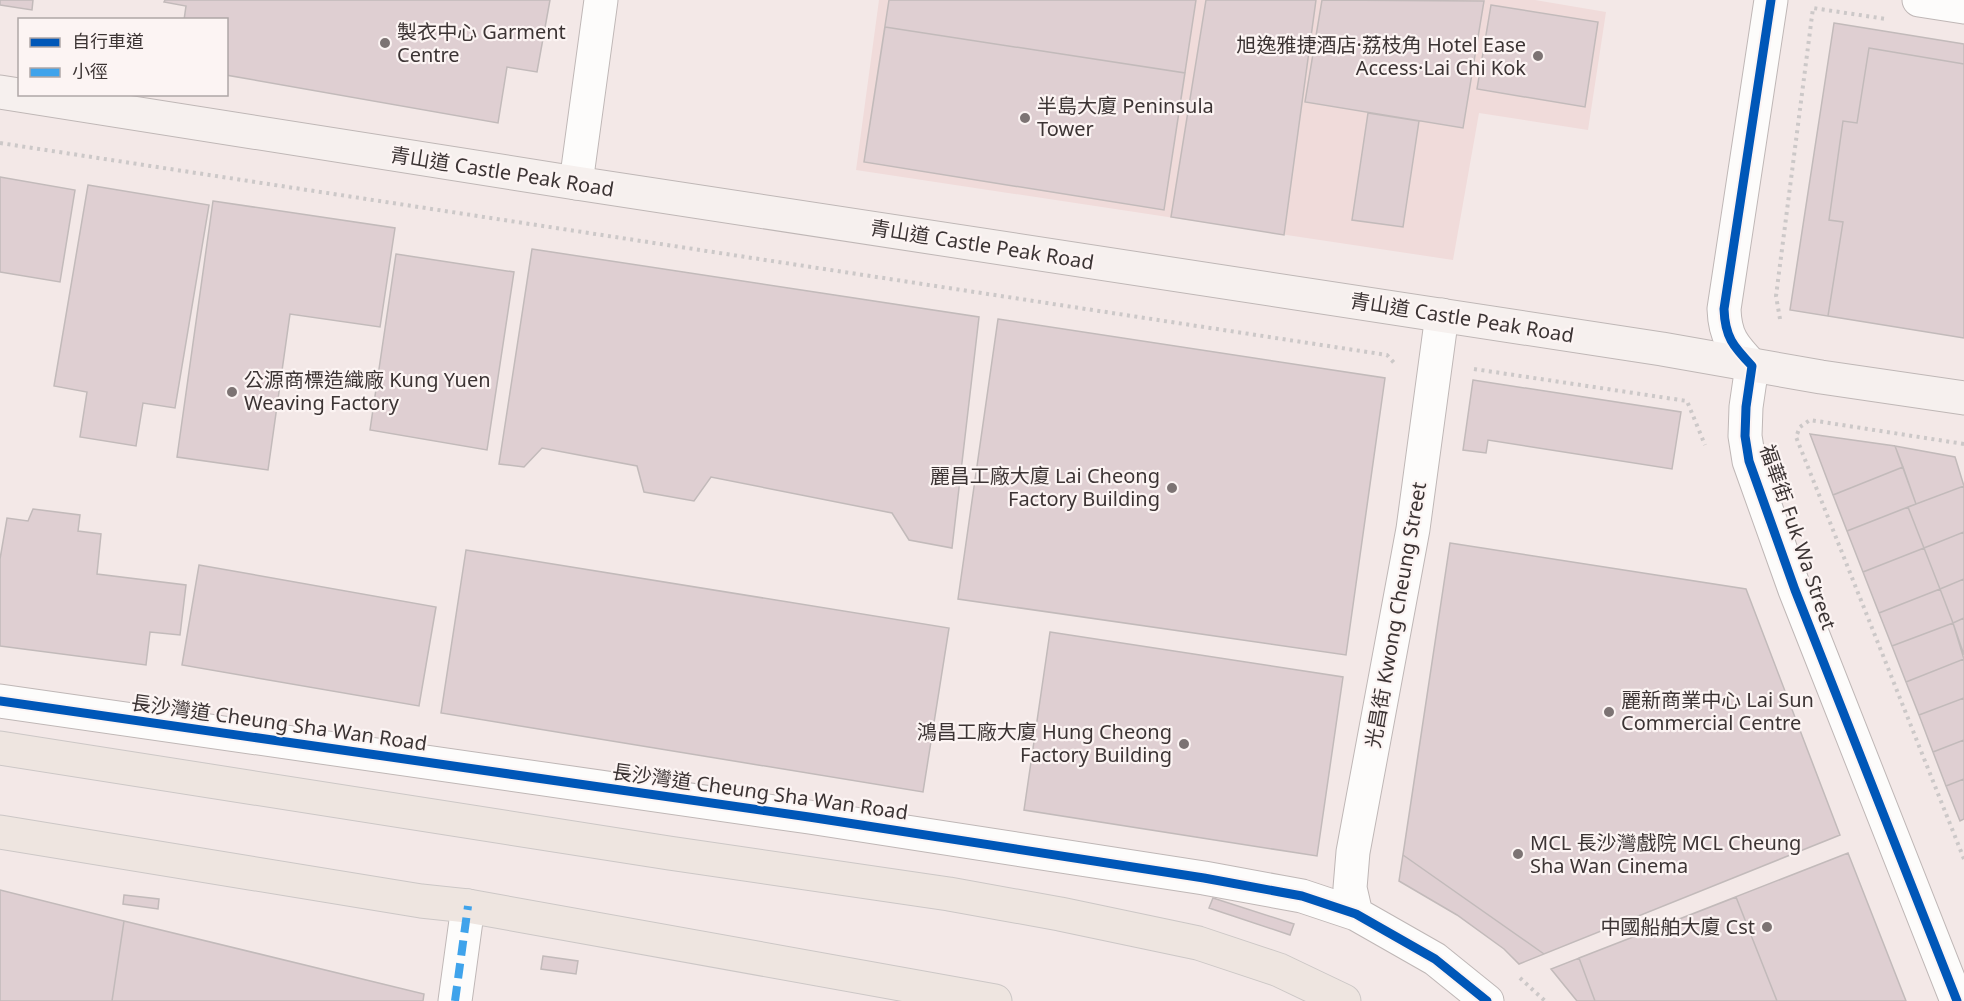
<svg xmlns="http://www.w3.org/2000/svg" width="1964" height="1001" viewBox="0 0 1964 1001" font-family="'Noto Sans','Noto Sans TC',sans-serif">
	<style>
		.built { fill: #f0dbda }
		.building { fill: #dfcfd2; stroke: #c2baba; stroke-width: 1.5 }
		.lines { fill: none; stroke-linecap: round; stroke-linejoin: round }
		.street-casing { stroke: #bfb7b6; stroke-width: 35 }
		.secondary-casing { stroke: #bfb7b6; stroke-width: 35 }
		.primary-casing { stroke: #ccc7c6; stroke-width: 35 }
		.path { stroke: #ccc8c8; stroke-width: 4; stroke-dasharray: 3 4.5; stroke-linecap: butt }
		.street { stroke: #fdfcfb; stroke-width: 33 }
		.secondary { stroke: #f6f0ee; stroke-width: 33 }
		.primary { stroke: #eee5e0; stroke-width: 33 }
		.quiet { stroke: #3fa3eb; stroke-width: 8; stroke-dasharray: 15 8; stroke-linecap: butt }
		.cycleway-casing { stroke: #fcf4f3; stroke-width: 13 }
		.cycleway { stroke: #0057b8; stroke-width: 9 }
		.poi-dot { fill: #7c7373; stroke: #fcf4f3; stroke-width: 2 }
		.labels { text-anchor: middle; stroke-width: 4.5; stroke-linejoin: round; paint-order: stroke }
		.poi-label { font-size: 20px; fill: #3c3434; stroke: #fcf4f3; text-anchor: start }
		.street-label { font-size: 20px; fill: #3c3434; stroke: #fcf4f3 }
	</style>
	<rect width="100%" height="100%" fill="#f3e8e7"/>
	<!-- built -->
	<path class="built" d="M 879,0 L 1535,0 L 1606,12 L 1588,130 L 1479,113 L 1453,260 L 856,170 Z"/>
	<!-- building -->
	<path class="building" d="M 0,0 L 33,0 L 32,10 L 0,5 Z
		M 165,0 L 550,0 L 537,72 L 507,67 L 498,123 L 226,75 L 226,20 L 184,20 L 186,6 L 164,2 Z
		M 889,0 L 1196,0 L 1164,210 L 864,162 Z
		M 1206,0 L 1316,0 L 1284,235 L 1171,217 Z
		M 1322,0 L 1484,1 L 1463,128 L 1305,102 Z
		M 1491,5 L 1598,22 L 1585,107 L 1477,89 Z
		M 1834,23 L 1964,44 L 1964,338 L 1790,310 Z
		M 885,27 L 1185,73 L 1164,210 L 864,162 Z
		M 1869,48 L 1964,64 L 1964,338 L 1828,316 L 1843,222 L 1829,220 L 1843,121 L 1857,123 Z
		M 1368,113 L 1419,121 L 1403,227 L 1352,220 Z
		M 0,177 L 75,190 L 60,282 L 0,272 Z
		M 88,185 L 209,205 L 175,408 L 143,403 L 136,446 L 80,437 L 87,392 L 54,386 Z
		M 213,201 L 395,228 L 380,327 L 290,314 L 268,470 L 177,457 Z
		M 532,249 L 979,317 L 952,548 L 909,540 L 892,513 L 711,477 L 694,501 L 644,492 L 637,466 L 542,448 L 524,467 L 499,464 Z
		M 396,254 L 514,272 L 487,450 L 370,430 Z
		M 998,319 L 1385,378 L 1346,655 L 958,599 Z
		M 1473,380 L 1681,412 L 1672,469 L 1488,440 L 1486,453 L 1463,450 Z
		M 1810,434 L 1895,446 L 1903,467 L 1833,495 Z
		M 1895,446 L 1955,457 L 1964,486 L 1916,504 Z
		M 1903,467 L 1916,504 L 1847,531 L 1833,495 Z
		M 1964,486 L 1964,532 L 1924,548 L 1908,507 Z
		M 1908,507 L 1924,548 L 1863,572 L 1847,531 Z
		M 33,509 L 80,515 L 78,531 L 101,534 L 97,574 L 186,585 L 180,635 L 150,632 L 146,665 L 0,646 L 0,559 L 7,518 L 28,521 Z
		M 1964,532 L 1964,579 L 1940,589 L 1924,548 Z
		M 1450,543 L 1746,589 L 1840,835 L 1519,964 L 1504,949 L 1457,915 L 1399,881 Z
		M 1450,543 L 1746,589 L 1840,835 L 1544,954 L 1403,855 Z
		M 1924,548 L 1940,589 L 1879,613 L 1863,572 Z
		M 466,550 L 949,628 L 923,792 L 441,713 Z
		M 199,565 L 436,607 L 419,706 L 182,665 Z
		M 1964,579 L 1964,618 L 1953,623 L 1940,589 Z
		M 1940,589 L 1953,623 L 1892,646 L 1879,613 Z
		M 1964,618 L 1964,655 L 1953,623 Z
		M 1953,623 L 1964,659 L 1906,682 L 1892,646 Z
		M 1050,632 L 1343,677 L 1317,856 L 1024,810 Z
		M 1964,659 L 1964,698 L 1919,715 L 1906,682 Z
		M 1964,698 L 1964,740 L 1933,752 L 1919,715 Z
		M 1964,740 L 1964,779 L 1946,786 L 1933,752 Z
		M 1964,779 L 1964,819 L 1960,821 L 1946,786 Z
		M 1848,853 L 1906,1001 L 1577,1001 L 1551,969 Z
		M 0,890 L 124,921 L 112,1001 L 0,1001 Z
		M 0,890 L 124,921 L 112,1001 L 0,1001 Z
		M 124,895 L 159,899 L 158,909 L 123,904 Z
		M 1736,897 L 1777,1001 L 1595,1001 L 1579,958 Z
		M 1213,898 L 1294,924 L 1290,935 L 1209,908 Z
		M 124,921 L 424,994 L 423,1001 L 112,1001 Z
		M 124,921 L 424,994 L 423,1001 L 112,1001 Z
		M 543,956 L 578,961 L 576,974 L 541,969 Z"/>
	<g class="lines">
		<defs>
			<path id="street" d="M 1771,0 L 1724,309 C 1725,337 1733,346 1752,366 L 1746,407 L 1745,436 L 1749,461 L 1795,590 L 1957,1001
				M 1919,0 L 1964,7
				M 576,183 L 601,0
				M 0,701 L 809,817 L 1204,878 L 1280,892 L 1302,896 L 1356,914 L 1435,959 L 1487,1001
				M 1356,914 L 1350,888 L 1353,852 L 1413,529 L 1442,315
				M 455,1001 L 468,906"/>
			<path id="secondary" d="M 0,92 L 576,183 L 1662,349 L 1821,377 L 1964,398"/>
			<path id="primary" d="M 0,748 L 669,853 L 949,894 L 1060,914 L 1198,943 L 1279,970 L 1344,1001
				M 0,832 L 421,901 L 468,906 L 995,1001"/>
		</defs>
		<!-- street casing -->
		<use href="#street" class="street-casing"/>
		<!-- secondary casing -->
		<use href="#secondary" class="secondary-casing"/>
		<!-- primary casing -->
		<use href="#primary" class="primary-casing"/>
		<!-- path -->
		<path class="path" d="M 0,143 L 1387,355 L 1396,365
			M 1780,319 L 1776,296 L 1813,8 L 1886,19
			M 1474,369 L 1687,401 L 1705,445
			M 1964,444 L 1810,420 L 1800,427 L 1796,437 L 1964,859
			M 1520,978 L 1545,1001"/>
		<!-- street -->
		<use href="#street" class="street"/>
		<!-- secondary -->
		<use href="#secondary" class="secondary"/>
		<!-- primary -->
		<use href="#primary" class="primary"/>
		<!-- quiet -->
		<path class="quiet" d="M 455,1001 L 468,906"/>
		<defs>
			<path id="cycleway" d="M 1771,0 L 1724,309 C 1725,337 1733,346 1752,366 L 1746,407 L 1745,436 L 1749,461 L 1795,590 L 1957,1001
				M 0,701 L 809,817 L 1204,878 L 1280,892 L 1302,896 L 1356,914 L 1435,959 L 1487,1001"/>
		</defs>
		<!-- cycleway casing -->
		<use href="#cycleway" class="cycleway-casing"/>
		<!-- cycleway -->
		<use href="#cycleway" class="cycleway"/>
	</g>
	<!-- markers -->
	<g class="poi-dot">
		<circle cx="385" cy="43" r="6"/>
		<circle cx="1538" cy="56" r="6"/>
		<circle cx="1025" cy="118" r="6"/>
		<circle cx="232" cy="392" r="6"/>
		<circle cx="1172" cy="488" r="6"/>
		<circle cx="1609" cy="712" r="6"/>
		<circle cx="1184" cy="744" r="6"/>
		<circle cx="1518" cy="854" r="6"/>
		<circle cx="1767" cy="927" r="6"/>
	</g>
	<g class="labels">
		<!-- poi labels -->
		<g class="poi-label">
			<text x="397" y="39">製衣中心 Garment<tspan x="397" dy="23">Centre</tspan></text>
			<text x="1526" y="52" text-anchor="end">旭逸雅捷酒店·荔枝角 Hotel Ease<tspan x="1526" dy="23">Access·Lai Chi Kok</tspan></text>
			<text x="1037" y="113">半島大廈 Peninsula<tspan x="1037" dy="23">Tower</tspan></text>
			<text x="244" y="387">公源商標造織廠 Kung Yuen<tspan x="244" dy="23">Weaving Factory</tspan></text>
			<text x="1160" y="483" text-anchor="end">麗昌工廠大廈 Lai Cheong<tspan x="1160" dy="23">Factory Building</tspan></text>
			<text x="1621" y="707">麗新商業中心 Lai Sun<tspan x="1621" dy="23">Commercial Centre</tspan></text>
			<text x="1172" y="739" text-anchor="end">鴻昌工廠大廈 Hung Cheong<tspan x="1172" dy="23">Factory Building</tspan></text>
			<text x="1530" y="850">MCL 長沙灣戲院 MCL Cheung<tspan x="1530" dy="23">Sha Wan Cinema</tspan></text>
			<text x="1755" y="934" text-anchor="end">中國船舶大廈 Cst</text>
		</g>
		<!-- street labels -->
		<g class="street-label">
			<text transform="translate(502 172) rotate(9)" y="7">青山道 Castle Peak Road</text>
			<text transform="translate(982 245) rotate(9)" y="7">青山道 Castle Peak Road</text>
			<text transform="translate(1462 318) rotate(9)" y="7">青山道 Castle Peak Road</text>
			<text transform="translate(1798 537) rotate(71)" y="7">福華街 Fuk Wa Street</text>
			<text transform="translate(1396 615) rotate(-80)" y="7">光昌街 Kwong Cheung Street</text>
			<text transform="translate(279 723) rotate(8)" y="7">長沙灣道 Cheung Sha Wan Road</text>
			<text transform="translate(760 792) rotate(8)" y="7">長沙灣道 Cheung Sha Wan Road</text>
		</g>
	</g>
	<!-- legend -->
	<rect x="18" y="18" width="210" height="78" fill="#fcf4f3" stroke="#afa7a7" stroke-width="1.5"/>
	<rect x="30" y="38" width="30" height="9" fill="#0057b8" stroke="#afa7a7" stroke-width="1.5"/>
	<text x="72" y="48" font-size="18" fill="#3c3434">自行車道</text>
	<rect x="30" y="68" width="30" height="9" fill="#3fa3eb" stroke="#afa7a7" stroke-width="1.5"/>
	<text x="72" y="78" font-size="18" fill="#3c3434">小徑</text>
</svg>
